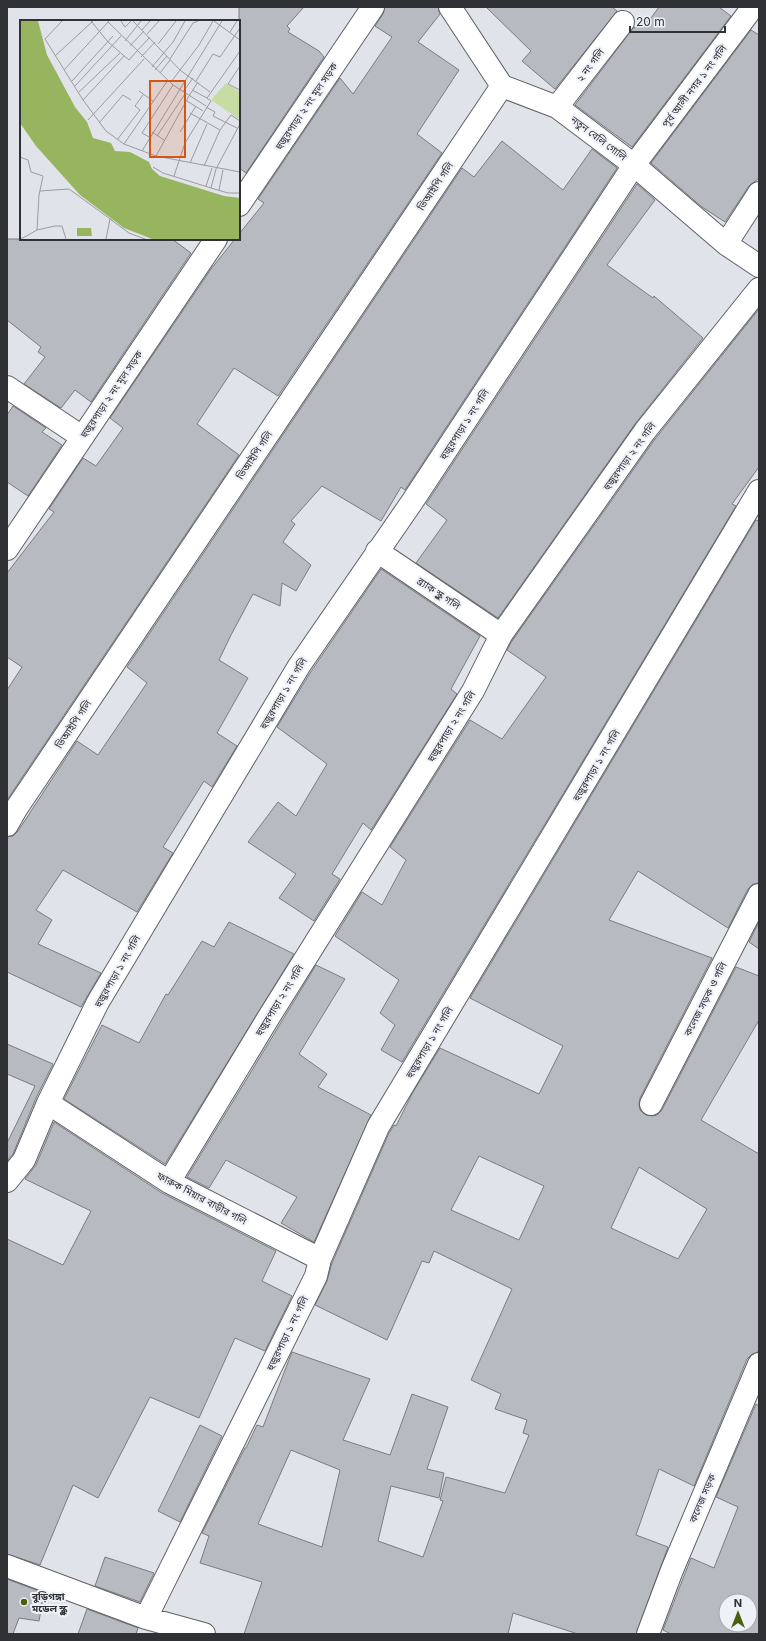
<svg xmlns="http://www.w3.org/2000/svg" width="766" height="1641" viewBox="0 0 766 1641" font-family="Inter,'Noto Sans Bengali',sans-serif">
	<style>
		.building { fill: #b8bac1; stroke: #7a7c82; fill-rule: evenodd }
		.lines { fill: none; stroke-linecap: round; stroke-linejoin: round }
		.minor-casing { stroke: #5f6167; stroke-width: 24 }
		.minor { stroke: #fff; stroke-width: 22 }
		.poi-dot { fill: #49600c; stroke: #eef1f8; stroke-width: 1.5 }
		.labels { text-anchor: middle; stroke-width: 4; stroke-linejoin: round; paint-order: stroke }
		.street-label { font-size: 10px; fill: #303134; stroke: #eef1f8 }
		.poi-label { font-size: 10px; font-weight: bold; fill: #303134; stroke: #eef1f8; text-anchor: start }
		.inset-river { fill: none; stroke: #97b55e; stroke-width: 2 }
		.inset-road { fill: none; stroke: #9a9ca1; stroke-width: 1 }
		.view { fill: #d65510; fill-opacity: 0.15; stroke: #d65510; stroke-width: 2 }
		.inset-edge { fill: none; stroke: #303134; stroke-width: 2 }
	</style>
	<rect width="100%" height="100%" fill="#e1e3ea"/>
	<!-- building -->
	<path class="building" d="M 239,7 L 304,7 L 287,26 L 290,29 L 288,32 L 319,51 L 324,57 L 246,173 L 239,168 Z
		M 385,7 L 438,7 L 440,14 L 418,42 L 459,70 L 417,134 L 442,153 L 278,396 L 234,368 L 197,424 L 239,455 L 7,800 L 7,690 L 22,667 L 7,657 L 7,573 L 54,512 L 49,509 L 83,458 L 96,466 L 123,428 L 110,418 L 211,269 L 235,239 L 239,239 L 239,234 L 264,203 L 258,199 L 340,78 L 353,94 L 392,37 L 375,26 L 383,14 Z
		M 486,7 L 612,7 L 617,11 L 555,89 L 522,61 L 531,51 Z
		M 659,7 L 719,7 L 731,16 L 632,147 L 575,105 L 634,27 L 636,28 L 644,19 L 648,22 Z
		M 751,30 L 759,35 L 759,178 L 749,186 L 725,222 L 702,207 L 651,163 Z
		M 502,141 L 563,190 L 592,149 L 617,168 L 405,490 L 401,487 L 381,521 L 322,486 L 291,521 L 295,524 L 283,542 L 311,565 L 296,591 L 282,583 L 280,606 L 253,594 L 231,635 L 219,660 L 248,678 L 217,733 L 237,746 L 212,787 L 204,781 L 163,847 L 173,853 L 137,912 L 63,870 L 36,910 L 52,920 L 38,944 L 101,973 L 81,1007 L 7,972 L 7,837 L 13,836 L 18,831 L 77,741 L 98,755 L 147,683 L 127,667 L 462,168 L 474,177 Z
		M 637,184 L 655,200 L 607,265 L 653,298 L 654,296 L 703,338 L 635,424 L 498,618 L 416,563 L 447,520 L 426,504 Z
		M 7,239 L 172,239 L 191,253 L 91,402 L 75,390 L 61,408 L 24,384 L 45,357 L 38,352 L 41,347 L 7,320 Z
		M 759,309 L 759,467 L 732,504 L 736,506 L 402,1062 L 381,1050 L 395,1025 L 380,1013 L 399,980 L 335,936 L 362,892 L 382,905 L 406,860 L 390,847 L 470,720 L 502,739 L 546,677 L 507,650 L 512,641 L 655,439 Z
		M 13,406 L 46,428 L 42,432 L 62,445 L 28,496 L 7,482 L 7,415 Z
		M 756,520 L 759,521 L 759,883 L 753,884 L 748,889 L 728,928 L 638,871 L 609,920 L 712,958 L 640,1098 L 639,1104 L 640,1110 L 646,1115 L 652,1116 L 657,1115 L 662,1110 L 736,967 L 759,976 L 759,1020 L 701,1120 L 759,1154 L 759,1348 L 758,1352 L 752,1354 L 747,1359 L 694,1486 L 659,1469 L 636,1535 L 668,1547 L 636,1634 L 578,1634 L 513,1613 L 508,1634 L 244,1634 L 262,1582 L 200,1563 L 209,1536 L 202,1533 L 245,1448 L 246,1448 L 257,1425 L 263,1427 L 292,1352 L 370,1379 L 343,1440 L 390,1455 L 412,1394 L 448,1407 L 427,1469 L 444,1473 L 439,1498 L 391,1486 L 378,1541 L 423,1557 L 443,1501 L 440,1500 L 446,1477 L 505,1493 L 529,1435 L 523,1433 L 527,1420 L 495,1409 L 501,1394 L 471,1380 L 512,1289 L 434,1251 L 429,1263 L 422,1261 L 387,1340 L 315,1305 L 327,1281 L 332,1263 L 389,1133 L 394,1125 L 396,1126 L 413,1092 L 440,1048 L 539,1094 L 563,1046 L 470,998 ZM 479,1156 L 544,1186 L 519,1240 L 451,1210 ZM 639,1167 L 707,1209 L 678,1259 L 611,1228 ZM 291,1450 L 340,1470 L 322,1547 L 258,1524 Z
		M 381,569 L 480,636 L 451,689 L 457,694 L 371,830 L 363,823 L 332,874 L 340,879 L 314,921 L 279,898 L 296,874 L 248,842 L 278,802 L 296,816 L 327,764 L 277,727 L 310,673 Z
		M 229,922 L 294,954 L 165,1164 L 64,1099 L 102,1025 L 139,1043 L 166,994 L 168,995 L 202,941 L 214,947 Z
		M 759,922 L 759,949 L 749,942 Z
		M 316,965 L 345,979 L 299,1054 L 327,1074 L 318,1087 L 371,1115 L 314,1242 L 281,1223 L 297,1197 L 226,1160 L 209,1188 L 187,1177 Z
		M 7,1044 L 53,1064 L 36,1098 L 13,1154 L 7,1161 L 7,1143 L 35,1086 L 7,1074 Z
		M 54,1122 L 162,1193 L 276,1251 L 262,1281 L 292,1296 L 265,1351 L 235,1338 L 199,1418 L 150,1397 L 98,1498 L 73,1485 L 40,1565 L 7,1554 L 7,1239 L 63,1265 L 91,1211 L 25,1179 L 36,1165 Z
		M 756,1404 L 759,1406 L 759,1634 L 671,1634 L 663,1630 L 691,1558 L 714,1568 L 738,1507 L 716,1497 ZM 726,1601 L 750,1601 L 750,1625 L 726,1625 Z
		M 200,1425 L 222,1436 L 180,1522 L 158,1511 Z
		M 105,1557 L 154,1573 L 140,1602 L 95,1586 Z
		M 7,1579 L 44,1593 L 39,1621 L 19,1618 L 13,1634 L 7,1634 Z
		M 87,1609 L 138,1628 L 136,1634 L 78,1634 Z"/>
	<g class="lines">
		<defs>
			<path id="minor" d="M 450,7 L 502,86 L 557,107 L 634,165 L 726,244 L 759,266
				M 557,107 L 623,22
				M 239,205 L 373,7
				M 726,244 L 759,193
				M 7,387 L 82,437
				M 7,549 L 216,239
				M 377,551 L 501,635
				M 7,825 L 16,809 L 502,86
				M 48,1103 L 169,1182 L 320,1259
				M 651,1104 L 759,895
				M 7,1181 L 24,1160 L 48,1103 L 98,1002 L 299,666 L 412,502 L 634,165 L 753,7
				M 169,1182 L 267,1020 L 473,691 L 501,635 L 645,431 L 759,289
				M 7,1566 L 146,1618 L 204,1634
				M 146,1618 L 316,1276 L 320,1259 L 378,1127 L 759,491
				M 648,1634 L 672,1570 L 759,1364"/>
		</defs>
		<!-- minor casing -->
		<use href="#minor" class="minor-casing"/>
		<!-- minor -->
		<use href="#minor" class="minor"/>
	</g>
	<!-- markers -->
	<circle class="poi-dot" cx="24" cy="1602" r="4"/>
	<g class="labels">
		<!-- street labels -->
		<g class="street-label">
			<text transform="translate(590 65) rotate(-53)" y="4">২ নং গলি</text>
			<text transform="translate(694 86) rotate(-53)" y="4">পূর্ব আলী নগর ১ নং গলি</text>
			<text transform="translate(306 106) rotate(-56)" y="4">হুজুরপাড়া ২ নং মূল সড়ক</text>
			<text transform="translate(599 138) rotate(37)" y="4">নতুন বেলি গোলি</text>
			<text transform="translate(435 186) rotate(-56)" y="4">ভিআইপি গলি</text>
			<text transform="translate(111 394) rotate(-56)" y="4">হুজুরপাড়া ২ নং মূল সড়ক</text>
			<text transform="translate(464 424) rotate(-57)" y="4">হুজুরপাড়া ১ নং গলি</text>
			<text transform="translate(254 455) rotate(-56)" y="4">ভিআইপি গলি</text>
			<text transform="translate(629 456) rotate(-54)" y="4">হুজুরপাড়া ২ নং গলি</text>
			<text transform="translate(439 593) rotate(34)" y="4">ব্র্যাক স্কুল গলি</text>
			<text transform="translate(283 693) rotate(-59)" y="4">হুজুরপাড়া ১ নং গলি</text>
			<text transform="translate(73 724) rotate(-56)" y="4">ভিআইপি গলি</text>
			<text transform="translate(451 726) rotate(-58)" y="4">হুজুরপাড়া ২ নং গলি</text>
			<text transform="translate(596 765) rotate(-59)" y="4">হুজুরপাড়া ১ নং গলি</text>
			<text transform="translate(117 971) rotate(-60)" y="4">হুজুরপাড়া ১ নং গলি</text>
			<text transform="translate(705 999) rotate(-63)" y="4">কলেজ সড়ক ও গলি</text>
			<text transform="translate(279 1000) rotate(-58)" y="4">হুজুরপাড়া ২ নং গলি</text>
			<text transform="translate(429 1042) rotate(-59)" y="4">হুজুরপাড়া ১ নং গলি</text>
			<text transform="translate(202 1198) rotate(28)" y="4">ফারুক মিয়ার বাড়ীর গলি</text>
			<text transform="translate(287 1333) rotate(-64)" y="4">হুজুরপাড়া ১ নং গলি</text>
			<text transform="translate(702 1498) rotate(-67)" y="4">কলেজ সড়ক</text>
		</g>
		<!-- poi labels -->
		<g class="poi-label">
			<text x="32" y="1600">বুড়িগঙ্গা<tspan x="32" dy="12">মডেল স্কুল</tspan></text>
		</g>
	</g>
	<!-- overview -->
	<g transform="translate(20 20)">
		<rect width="220" height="220" fill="#e1e3ea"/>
		<path d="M 206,63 L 220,72 L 219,99 L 191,80 Z" fill="#c6dca2"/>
		<path d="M 0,1 L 18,1 L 27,35 L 55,87 L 67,102 L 73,118 L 91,123 L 95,131 L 110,132 L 129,142 L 132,149 L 140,156 L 204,176 L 220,178 L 220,219 L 132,219 L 104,208 L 60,175 L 16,126 L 0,103 ZM 57,208 L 71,208 L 72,216 L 57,216 Z" fill="#97b55e"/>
		<path class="inset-river" d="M 0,20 L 22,20"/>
		<path class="inset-road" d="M 42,1 L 25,19 L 63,80 L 86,111 L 104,124 L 136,136 L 220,152M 71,1 L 88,22 L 109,40 L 116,32M 101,1 L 105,7 L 111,1M 113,1 L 160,50 L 190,72M 194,1 L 220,20M 88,2 L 153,65 L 186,86M 122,10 L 130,1M 210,12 L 217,1M 127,14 L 139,1M 105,21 L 121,1M 138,24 L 156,1M 110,26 L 124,11M 116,32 L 130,17M 35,36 L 73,1M 121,37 L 135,22M 150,39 L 173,3 L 178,1M 220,46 L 208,64 L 220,70M 132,47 L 153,22 L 165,1M 44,50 L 89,1M 135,50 L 147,36M 140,53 L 150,40M 52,61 L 93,16M 176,61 L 193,34 L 200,37 L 220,8M 151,62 L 179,25 L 193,1M 55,66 L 101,16M 172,70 L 187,78M 119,71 L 133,81M 59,72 L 100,33M 163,72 L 173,58M 169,76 L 178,62M 63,80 L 104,36M 167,81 L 183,91M 186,87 L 195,92 L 193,96 L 217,108M 170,93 L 200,110M 68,100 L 124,39M 79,103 L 103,75 L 111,80M 132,112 L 144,120M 160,112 L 176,86M 137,116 L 165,74M 129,117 L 122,113 L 153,65M 97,120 L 120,90 L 115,86 L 123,75M 104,124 L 148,60M 122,131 L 202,1M 136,136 L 169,76M 0,137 L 8,140 L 11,152 L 23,156 L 19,175 L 17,210M 170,143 L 187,104M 184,146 L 200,110 L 211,95 L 220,101M 133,147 L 143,153 L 191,168 L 208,173 L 220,173M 154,156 L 165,123 L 191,81 L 187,78 L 220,31M 186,166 L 192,148M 191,168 L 196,149 L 220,104M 199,170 L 203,150M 20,171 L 49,169 L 93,201M 1,219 L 17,210 L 35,206 L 42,206 L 46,219M 86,219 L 90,199 L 109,213 L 125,219"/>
		<path class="view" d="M 130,61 L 165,61 L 165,137 L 130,137 Z"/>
		<rect width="220" height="220" class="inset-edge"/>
	</g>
	<!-- border -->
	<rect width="766" height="1641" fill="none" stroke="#303134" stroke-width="16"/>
	<!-- north arrow -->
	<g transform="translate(738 1613)"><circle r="19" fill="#eef1f8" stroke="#a2a4aa"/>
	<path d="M0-3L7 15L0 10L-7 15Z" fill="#49600c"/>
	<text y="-6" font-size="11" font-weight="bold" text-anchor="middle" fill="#303134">N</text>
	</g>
	<!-- scale -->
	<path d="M630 26v6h95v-6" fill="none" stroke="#303134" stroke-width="2"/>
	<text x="636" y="26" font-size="12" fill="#303134" stroke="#eef1f8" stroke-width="3" paint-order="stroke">20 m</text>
</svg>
